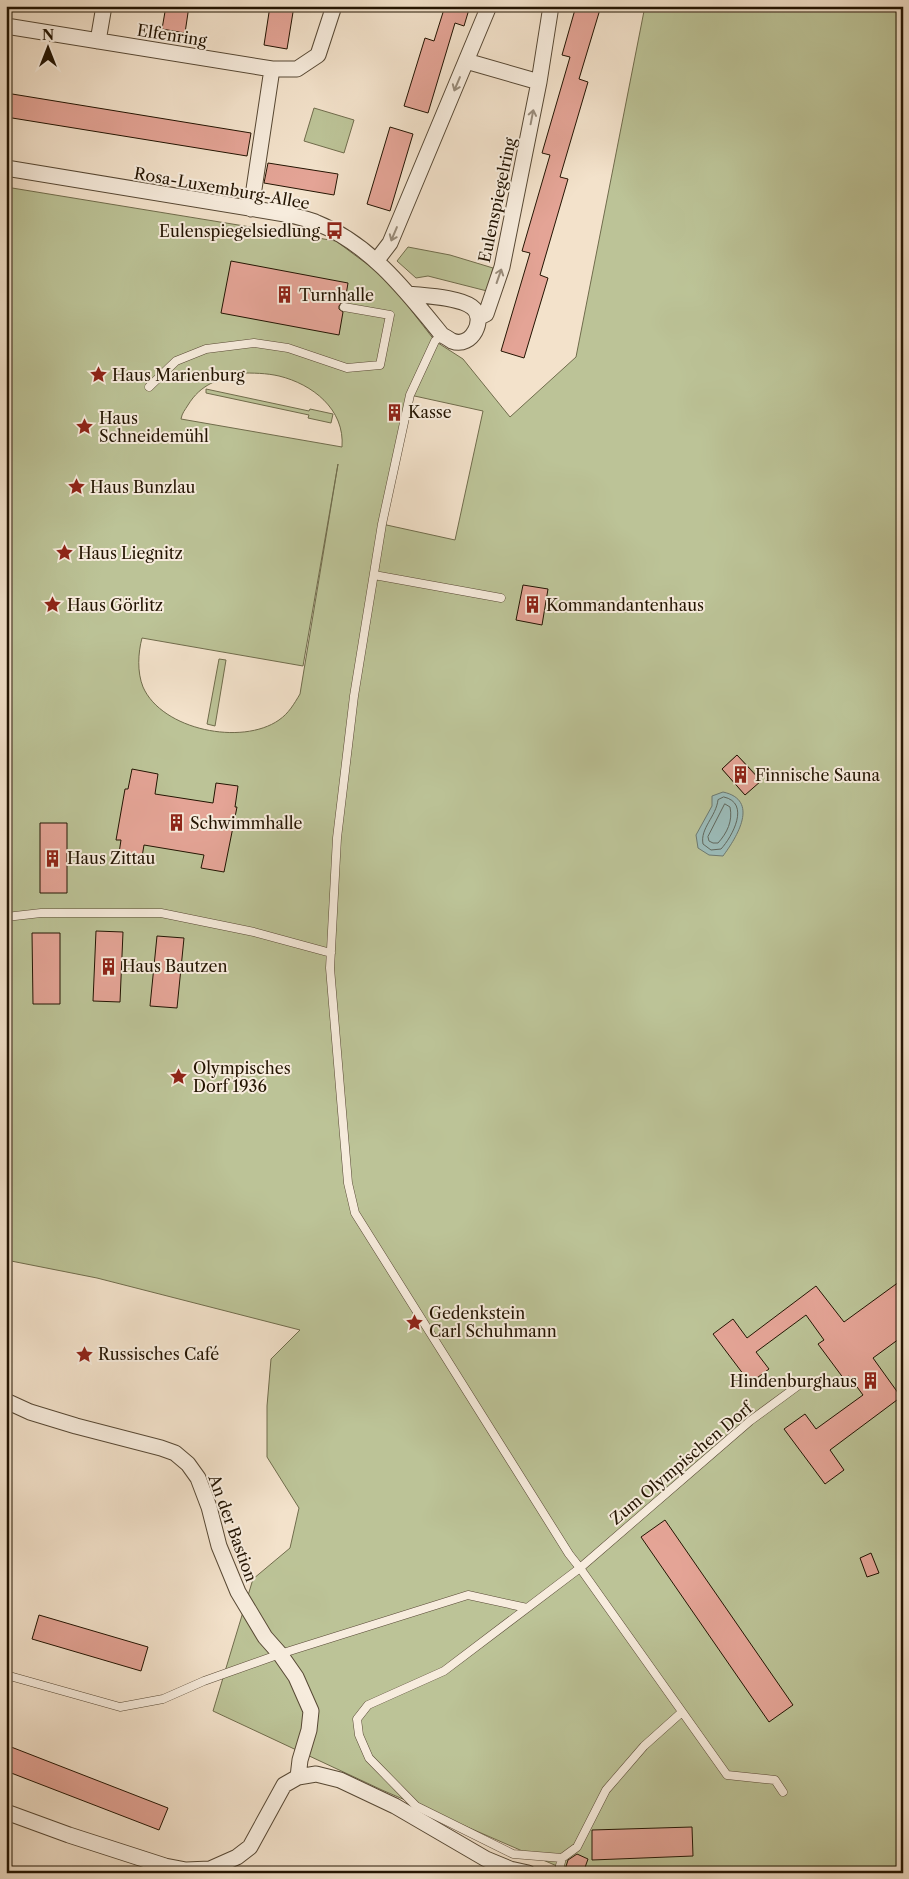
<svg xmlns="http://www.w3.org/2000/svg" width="909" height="1879" viewBox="0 0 909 1879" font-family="'Libre Caslon Text',serif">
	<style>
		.green { fill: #bcc397; stroke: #706c4c; fill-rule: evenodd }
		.water { fill: #9cbdbb; stroke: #6c7971 }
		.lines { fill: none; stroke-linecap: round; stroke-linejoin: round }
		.shore { stroke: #60685e; stroke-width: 1 }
		.building { fill: #e4a496; stroke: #231402 }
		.lane-casing { stroke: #574834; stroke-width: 9 }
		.street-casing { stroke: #574834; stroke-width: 17 }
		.lane { stroke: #f7ecdd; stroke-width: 8 }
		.street { stroke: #f7ecdd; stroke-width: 15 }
		.oneway { stroke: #988b7a }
		.labels { text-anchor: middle; stroke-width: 4; stroke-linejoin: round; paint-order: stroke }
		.street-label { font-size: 16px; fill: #231402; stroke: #f7ecdd }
		.poi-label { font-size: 16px; fill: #231402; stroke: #f7ecdd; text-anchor: start }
	</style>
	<rect width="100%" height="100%" fill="#f3e2cb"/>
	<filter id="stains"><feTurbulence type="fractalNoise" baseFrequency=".004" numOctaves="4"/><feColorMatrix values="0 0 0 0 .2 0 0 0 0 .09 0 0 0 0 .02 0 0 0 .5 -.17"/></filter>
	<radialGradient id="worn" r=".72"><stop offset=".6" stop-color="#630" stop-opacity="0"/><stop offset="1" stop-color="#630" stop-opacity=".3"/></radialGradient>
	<!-- green -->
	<path class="green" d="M 645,6 L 903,6 L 903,1873 L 573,1873 L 382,1790 L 213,1711 L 253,1579 L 290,1548 L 299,1508 L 267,1457 L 267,1406 L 271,1359 L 300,1330 L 97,1278 L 6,1260 L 6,187 L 336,241 L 387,279 L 435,341 L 463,359 L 510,417 L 576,357 ZM 240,373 C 253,373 266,373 279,376 C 312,384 345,409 342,447 L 181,419 C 182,413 185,410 188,405 C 201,384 217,380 240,373 ZM 410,395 L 483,411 L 455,540 L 382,524 ZM 338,464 L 300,694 C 294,704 289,713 279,720 C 242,746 162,730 143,687 C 137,672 138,653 142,638 L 303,666 ZM 737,755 L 761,780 L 745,795 L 722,769 Z
		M 314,108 L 354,120 L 344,153 L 304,141 Z
		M 408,247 L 450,255 L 493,268 L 487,291 L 428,276 L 416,278 L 397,261 Z
		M 206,389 L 309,411 L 310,409 L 333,414 L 331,423 L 308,418 L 309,415 L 206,393 Z
		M 219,659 L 226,660 L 215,726 L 207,724 Z"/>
	<!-- water -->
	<path class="water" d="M 723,792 C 760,800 737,837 723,856 L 709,855 L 698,848 L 696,835 L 712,806 L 712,796 Z"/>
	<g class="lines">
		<!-- shore -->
		<path class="shore" d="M 724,797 C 751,803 732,837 721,849 L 711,850 L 703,844 C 700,828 716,817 718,800 Z
			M 725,804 L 730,807 C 733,821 727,833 718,843 L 713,843 L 709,841 L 708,837 Z"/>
	</g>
	<!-- building -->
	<path class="building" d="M 166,6 L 189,6 L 185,33 L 162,29 Z
		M 270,6 L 294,6 L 287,49 L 264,45 Z
		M 445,6 L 470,6 L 464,26 L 455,23 L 428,113 L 404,106 L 425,38 L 434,41 Z
		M 576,6 L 601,6 L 579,79 L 588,82 L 560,177 L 568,179 L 540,275 L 548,278 L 524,358 L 501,351 L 530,253 L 522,251 L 550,155 L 542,153 L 570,57 L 562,55 Z
		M 6,93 L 251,133 L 247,156 L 6,117 Z
		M 390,127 L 413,134 L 390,211 L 367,204 Z
		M 268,163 L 338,174 L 334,195 L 264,183 Z
		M 231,261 L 348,283 L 345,301 L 342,302 L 339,306 L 339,309 L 343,312 L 339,335 L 221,313 Z
		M 523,585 L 548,589 L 542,625 L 516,620 Z
		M 737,755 L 761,781 L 745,795 L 722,769 Z
		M 132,769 L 158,774 L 155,794 L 213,803 L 216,783 L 238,786 L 235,807 L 237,807 L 224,872 L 201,868 L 204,855 L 144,845 L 142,857 L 119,853 L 121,840 L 116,840 L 125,789 L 128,789 Z
		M 40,823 L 67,823 L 67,893 L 40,893 Z
		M 96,931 L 123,932 L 120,1002 L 93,1001 Z
		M 32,933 L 60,933 L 60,1004 L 33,1004 Z
		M 157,936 L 184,938 L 177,1008 L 150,1006 Z
		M 903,1279 L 903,1336 L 873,1358 L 901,1397 L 830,1450 L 844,1470 L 825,1484 L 784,1429 L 805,1414 L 816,1429 L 863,1395 L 849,1376 L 844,1379 L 818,1344 L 824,1340 L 806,1315 L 756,1352 L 769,1369 L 750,1383 L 713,1334 L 733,1319 L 747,1338 L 816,1286 L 844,1322 Z
		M 665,1520 L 793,1705 L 769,1722 L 641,1537 Z
		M 871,1553 L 879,1573 L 867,1577 L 860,1558 Z
		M 39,1615 L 148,1647 L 141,1671 L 32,1639 Z
		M 6,1745 L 168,1808 L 159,1830 L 6,1771 Z
		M 692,1827 L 693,1856 L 592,1860 L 592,1830 Z
		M 577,1854 L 588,1859 L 583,1873 L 564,1873 L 568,1860 Z"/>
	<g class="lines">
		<defs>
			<path id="lane" d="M 442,335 L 435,341 L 410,395 L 382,524 L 354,696 L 337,838 L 330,968 L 348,1183 L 355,1213 L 569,1554 L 580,1568 L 727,1775 L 775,1780 L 783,1792
				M 149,387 L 176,361 L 206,349 L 254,343 L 288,348 L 347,368 L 380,365 L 390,315 L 344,307
				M 374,575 L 501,598
				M 6,917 L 41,913 L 161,913 L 254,932 L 331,953
				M 6,1675 L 120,1707 L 163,1699 L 204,1681 L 280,1654 L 468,1595 L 527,1608
				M 562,1858 L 513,1854 L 416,1806 L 369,1758 L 359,1735 L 357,1719 L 368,1705 L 444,1671 L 580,1568 L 750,1421 L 803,1382
				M 558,1873 L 562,1858 L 577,1847 L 606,1790 L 644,1746 L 682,1712"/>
			<path id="street" d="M 6,26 L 272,69 L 251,209
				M 98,41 L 104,6
				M 466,61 L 539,82
				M 272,69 L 297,69 L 318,55 L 334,6
				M 6,168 L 291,215 C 300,218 309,219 317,223 C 370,244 407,292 442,335 C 446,337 449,339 452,341 C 472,349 487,318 472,307 C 459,297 425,296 408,294
				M 377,260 L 390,243 L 489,6
				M 478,318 L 486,314 L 502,267 L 539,82 L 551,6
				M 6,1401 L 30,1412 L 76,1426 L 161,1448 L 175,1453 L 188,1464 L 198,1478 L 209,1507 L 219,1546 L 238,1592 L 265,1637 L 280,1654 L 296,1677 L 311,1711 L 309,1730 L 300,1760 L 298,1777
				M 6,1812 L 69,1835 L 165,1866 L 186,1870 L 210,1869 L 237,1857 L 250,1847 L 284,1785 L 298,1777 L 316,1774 L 340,1780 L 395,1806 L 486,1859 L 510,1869 L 528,1873"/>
		</defs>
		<!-- lane casing -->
		<use href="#lane" class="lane-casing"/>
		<!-- street casing -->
		<use href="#street" class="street-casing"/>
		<!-- lane -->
		<use href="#lane" class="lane"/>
		<!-- street -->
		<use href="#street" class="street"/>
	</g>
	<!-- one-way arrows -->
	<defs><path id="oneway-shaft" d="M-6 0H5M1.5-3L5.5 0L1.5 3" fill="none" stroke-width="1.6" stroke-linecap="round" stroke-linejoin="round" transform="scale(1.25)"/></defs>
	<g class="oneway">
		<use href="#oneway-shaft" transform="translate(457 84) rotate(113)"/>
		<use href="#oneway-shaft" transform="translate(532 117) rotate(-79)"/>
		<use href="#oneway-shaft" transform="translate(394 234) rotate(113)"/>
		<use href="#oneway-shaft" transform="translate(499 276) rotate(-71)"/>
	</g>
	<!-- icons -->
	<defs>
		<symbol id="bus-bare" viewBox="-9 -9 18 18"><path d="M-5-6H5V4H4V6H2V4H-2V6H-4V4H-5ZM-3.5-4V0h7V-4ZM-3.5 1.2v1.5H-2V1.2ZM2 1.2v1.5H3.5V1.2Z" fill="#8f2418" stroke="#f7ecdd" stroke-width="2.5" paint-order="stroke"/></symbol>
		<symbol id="building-bare" viewBox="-9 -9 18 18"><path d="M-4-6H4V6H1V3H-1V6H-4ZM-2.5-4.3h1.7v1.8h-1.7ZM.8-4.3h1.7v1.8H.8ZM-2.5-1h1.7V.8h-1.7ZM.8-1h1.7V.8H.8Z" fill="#8f2418" stroke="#f7ecdd" stroke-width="2.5" paint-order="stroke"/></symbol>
		<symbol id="sight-bare" viewBox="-9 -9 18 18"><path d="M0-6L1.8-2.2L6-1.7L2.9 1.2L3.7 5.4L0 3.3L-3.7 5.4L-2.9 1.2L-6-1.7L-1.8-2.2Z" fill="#8f2418" stroke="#f7ecdd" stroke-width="2.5" paint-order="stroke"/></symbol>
	</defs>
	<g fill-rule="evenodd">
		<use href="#bus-bare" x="322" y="218" width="25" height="25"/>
		<use href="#building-bare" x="272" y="282" width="25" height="25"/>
		<use href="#sight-bare" x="86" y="362" width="25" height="25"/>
		<use href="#building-bare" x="382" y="400" width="25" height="25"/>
		<use href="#sight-bare" x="72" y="414" width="25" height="25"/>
		<use href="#sight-bare" x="64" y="474" width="25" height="25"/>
		<use href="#sight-bare" x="52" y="540" width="25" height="25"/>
		<use href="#sight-bare" x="40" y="592" width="25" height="25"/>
		<use href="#building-bare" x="520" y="592" width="25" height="25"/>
		<use href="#building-bare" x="728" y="762" width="25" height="25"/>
		<use href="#building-bare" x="164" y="810" width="25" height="25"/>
		<use href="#building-bare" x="40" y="846" width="25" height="25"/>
		<use href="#building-bare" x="96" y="954" width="25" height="25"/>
		<use href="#sight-bare" x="166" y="1064" width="25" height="25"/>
		<use href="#sight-bare" x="402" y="1310" width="25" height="25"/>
		<use href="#sight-bare" x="72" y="1342" width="25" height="25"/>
		<use href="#building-bare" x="858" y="1368" width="25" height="25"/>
	</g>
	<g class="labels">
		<!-- street labels -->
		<g class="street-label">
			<text transform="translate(172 35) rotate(9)" y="6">Elfenring</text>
			<text transform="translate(222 188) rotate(10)" y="6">Rosa-Luxemburg-Allee</text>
			<text transform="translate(497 200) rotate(-78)" y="6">Eulenspiegelring</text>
			<text transform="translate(681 1463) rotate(-40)" y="6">Zum Olympischen Dorf</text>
			<text transform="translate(233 1528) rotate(70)" y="6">An der Bastion</text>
		</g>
		<!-- poi labels -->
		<g class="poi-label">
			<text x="320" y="237" text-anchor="end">Eulenspiegelsiedlung</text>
			<text x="299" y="301">Turnhalle</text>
			<text x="112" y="381">Haus Marienburg</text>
			<text x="408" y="418">Kasse</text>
			<text x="99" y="424">Haus<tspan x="99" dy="18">Schneidemühl</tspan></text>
			<text x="90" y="493">Haus Bunzlau</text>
			<text x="78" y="559">Haus Liegnitz</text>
			<text x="67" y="611">Haus Görlitz</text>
			<text x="546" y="611">Kommandantenhaus</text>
			<text x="755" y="781">Finnische Sauna</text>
			<text x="190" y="829">Schwimmhalle</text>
			<text x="67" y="864">Haus Zittau</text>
			<text x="122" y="972">Haus Bautzen</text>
			<text x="193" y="1074">Olympisches<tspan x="193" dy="18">Dorf 1936</tspan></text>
			<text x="429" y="1319">Gedenkstein<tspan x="429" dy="18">Carl Schuhmann</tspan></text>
			<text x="98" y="1360">Russisches Café</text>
			<text x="857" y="1387" text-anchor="end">Hindenburghaus</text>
		</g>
	</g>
	<!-- margin -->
	<rect width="909" height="1879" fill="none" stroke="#f3e2cb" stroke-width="25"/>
	<rect x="8" y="8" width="894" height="1864" fill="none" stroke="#231402" stroke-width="2.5"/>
	<rect x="12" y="12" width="884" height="1854" fill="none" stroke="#231402"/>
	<!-- north arrow -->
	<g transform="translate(48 48)" stroke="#f7ecdd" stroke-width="4" paint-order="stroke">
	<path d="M0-4L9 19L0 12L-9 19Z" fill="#231402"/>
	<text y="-8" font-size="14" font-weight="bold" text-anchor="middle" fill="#231402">N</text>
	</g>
	<rect width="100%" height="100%" filter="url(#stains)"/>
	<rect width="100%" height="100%" fill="url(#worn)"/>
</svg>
